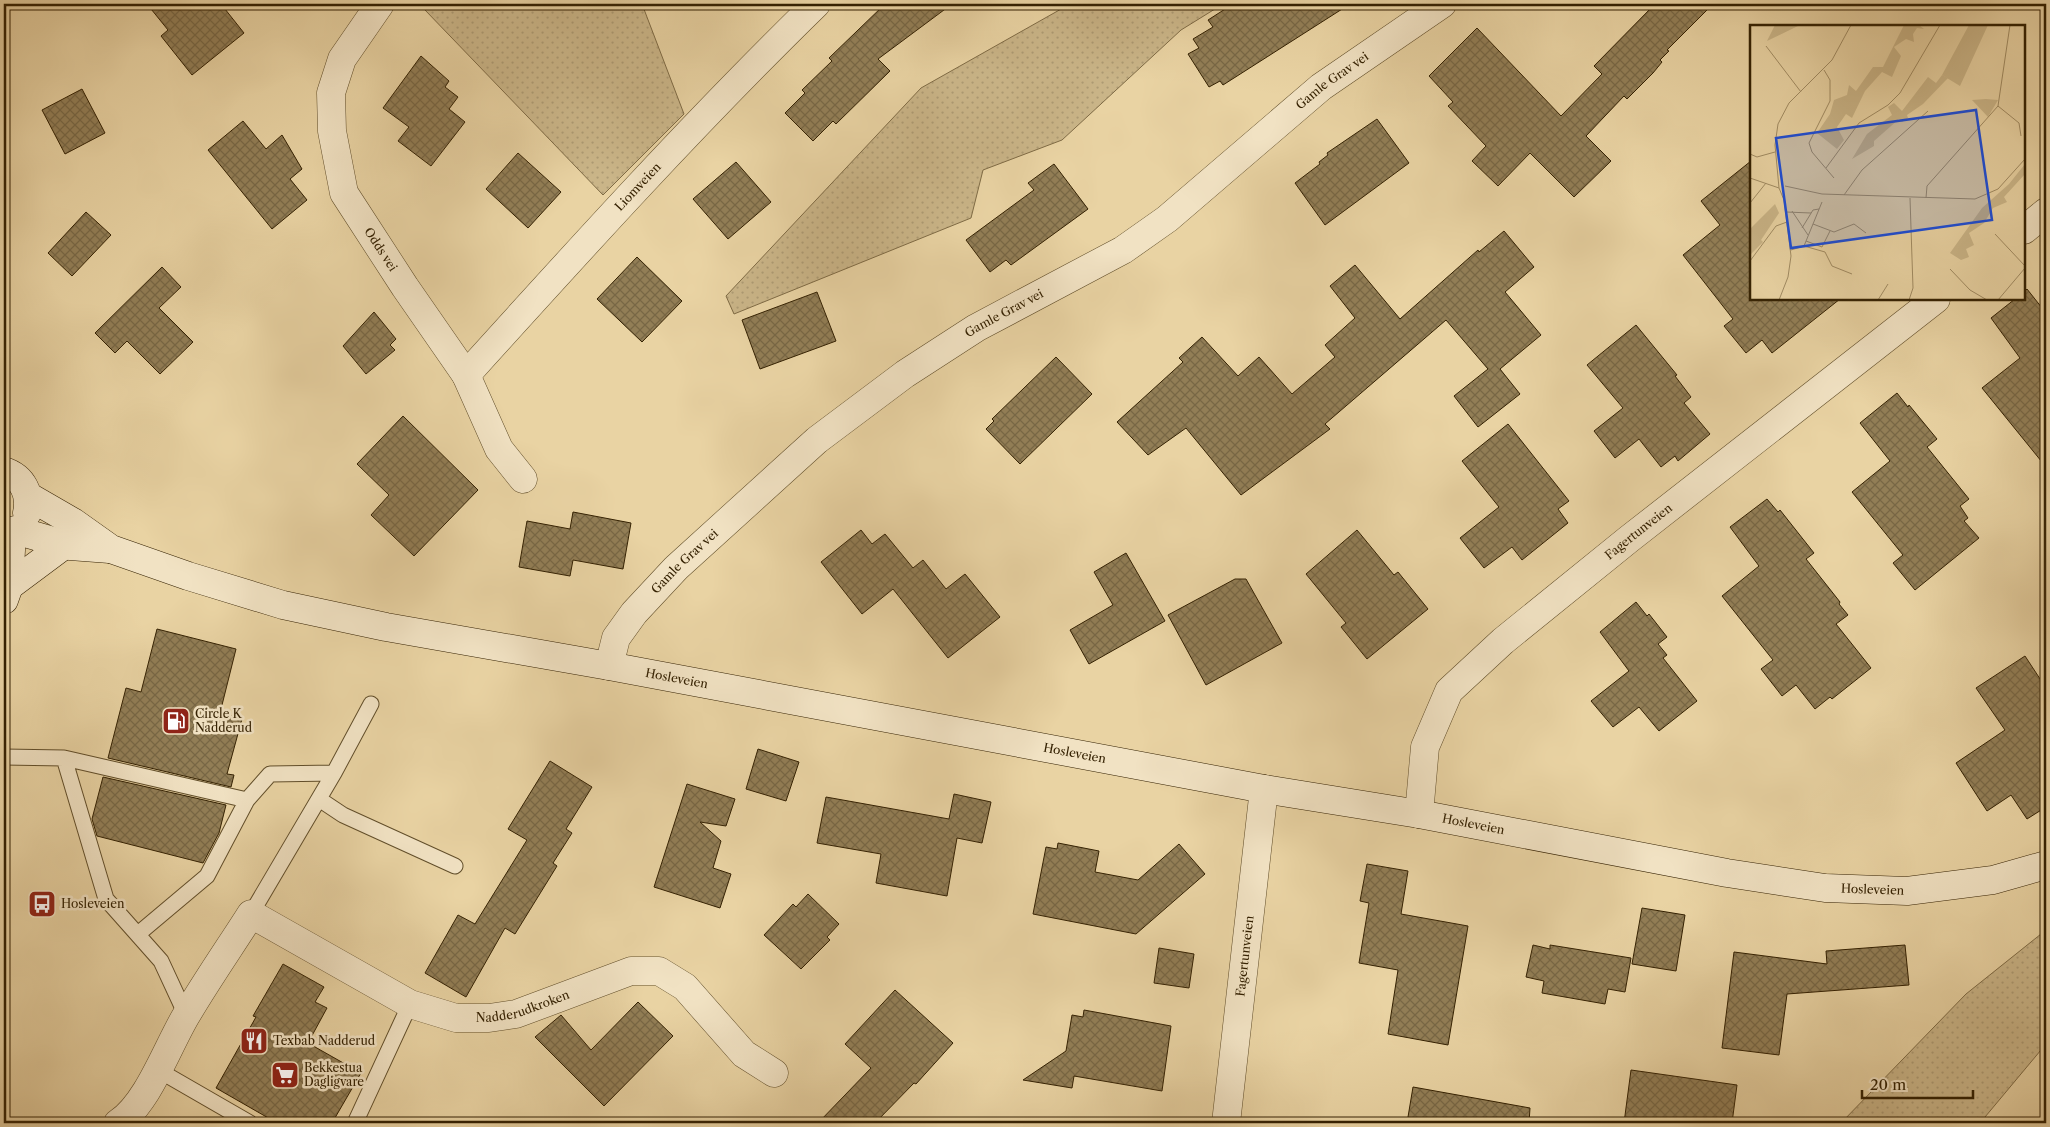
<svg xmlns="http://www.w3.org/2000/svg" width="2050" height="1127" viewBox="0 0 2050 1127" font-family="'Libre Caslon Text',serif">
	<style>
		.grass { fill: url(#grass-dots); stroke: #7f6b45 }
		.building { fill: url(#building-cross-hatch); stroke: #342102 }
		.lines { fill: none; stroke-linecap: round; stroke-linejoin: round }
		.lane-casing { stroke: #614e2a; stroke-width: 17 }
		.street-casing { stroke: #614e2a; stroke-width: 29 }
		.secondary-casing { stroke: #342102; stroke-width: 29 }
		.lane { stroke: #f1e2c3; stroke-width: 15 }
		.street { stroke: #f1e2c3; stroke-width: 28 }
		.secondary { stroke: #f1e2c3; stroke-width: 28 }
		.labels { text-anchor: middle; stroke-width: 5; stroke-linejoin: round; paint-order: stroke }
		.street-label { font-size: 12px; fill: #342102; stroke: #f1e2c3 }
		.poi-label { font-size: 12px; fill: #342102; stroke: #f1e2c3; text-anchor: start }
		.inset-road { fill: none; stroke: #a18c63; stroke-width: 1 }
		.view { fill: #1d4ed8; fill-opacity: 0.15; stroke: #1d4ed8; stroke-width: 2.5 }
		.inset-edge { fill: none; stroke: #342102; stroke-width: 2.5 }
	</style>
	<defs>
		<pattern id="grass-dots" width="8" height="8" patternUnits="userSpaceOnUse" patternTransform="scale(1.25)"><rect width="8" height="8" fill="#cab588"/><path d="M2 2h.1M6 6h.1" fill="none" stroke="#ae9b74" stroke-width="1.8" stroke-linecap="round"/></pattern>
		<pattern id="building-cross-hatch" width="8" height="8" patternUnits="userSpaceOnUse" patternTransform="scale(1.25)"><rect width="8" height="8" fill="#927e56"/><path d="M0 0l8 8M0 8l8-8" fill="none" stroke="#786745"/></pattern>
	</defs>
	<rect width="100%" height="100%" fill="#e9d3a3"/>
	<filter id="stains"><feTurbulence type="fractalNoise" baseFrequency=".004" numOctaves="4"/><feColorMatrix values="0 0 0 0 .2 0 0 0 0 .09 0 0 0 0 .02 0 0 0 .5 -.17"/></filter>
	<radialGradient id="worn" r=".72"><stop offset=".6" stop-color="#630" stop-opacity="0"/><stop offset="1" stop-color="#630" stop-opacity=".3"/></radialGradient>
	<!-- grass -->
	<path class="grass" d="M 430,4 L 642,4 L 684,114 L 603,195 L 425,10 Z
		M 1070,4 L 1223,4 L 1181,30 L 1062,140 L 983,170 L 971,218 L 734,314 L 726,296 L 921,88 Z
		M 2046,930 L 2046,1044 L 1980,1123 L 1841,1123 L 1966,994 Z"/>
	<!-- building -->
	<path class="building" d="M 147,4 L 221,4 L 244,33 L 192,75 L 161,36 L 168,30 Z
		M 885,4 L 952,4 L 878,59 L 890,71 L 836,124 L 833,121 L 813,141 L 785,113 L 805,93 L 802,90 L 832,61 L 829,58 Z
		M 1233,4 L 1350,4 L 1223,85 L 1220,81 L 1209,87 L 1188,54 L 1199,48 L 1193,39 L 1213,27 L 1208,20 Z
		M 1655,4 L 1713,4 L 1667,50 L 1669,51 L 1660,60 L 1662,62 L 1653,73 L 1627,99 L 1624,96 L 1586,136 L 1611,161 L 1574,197 L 1530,153 L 1498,186 L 1472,161 L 1486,146 L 1448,106 L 1453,102 L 1429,76 L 1477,28 L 1561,116 L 1602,74 L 1594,66 Z
		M 421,56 L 449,81 L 445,87 L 458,97 L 449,109 L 465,122 L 431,166 L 398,141 L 409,127 L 383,108 Z
		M 82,89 L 105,133 L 65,154 L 42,110 Z
		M 1377,119 L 1409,163 L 1325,225 L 1295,183 L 1320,164 L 1319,162 L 1328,155 L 1327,153 Z
		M 243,121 L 266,149 L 282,135 L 302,169 L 290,179 L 307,200 L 272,229 L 208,150 Z
		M 518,153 L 561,192 L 528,228 L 486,189 Z
		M 1751,161 L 1751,299 L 1840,299 L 1772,353 L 1762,340 L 1746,353 L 1724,326 L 1733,319 L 1683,255 L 1720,225 L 1701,201 Z
		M 736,162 L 771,202 L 728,239 L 693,199 Z
		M 1054,164 L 1088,209 L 1011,265 L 1006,260 L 990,272 L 966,240 L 1034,190 L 1028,183 Z
		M 86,212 L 111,235 L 72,276 L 48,253 Z
		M 1504,231 L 1534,267 L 1505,292 L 1541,335 L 1500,369 L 1520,394 L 1478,427 L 1454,396 L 1488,369 L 1446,320 L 1325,424 L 1330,429 L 1241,495 L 1186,428 L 1148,455 L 1117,422 L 1183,362 L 1179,358 L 1202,337 L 1238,376 L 1259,357 L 1292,394 L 1335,357 L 1325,345 L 1355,318 L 1330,286 L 1355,265 L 1400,319 L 1478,250 L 1479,252 Z
		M 637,257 L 682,301 L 642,342 L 597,299 Z
		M 162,267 L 181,287 L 159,308 L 193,342 L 160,374 L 127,341 L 115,353 L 95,333 Z
		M 2027,289 L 2046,313 L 2046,467 L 1982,388 L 2020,358 L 1991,318 L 2015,299 L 2024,299 L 2024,292 Z
		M 817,292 L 836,341 L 760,369 L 742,320 Z
		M 374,312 L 396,339 L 390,345 L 395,350 L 366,374 L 343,346 Z
		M 1636,325 L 1677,375 L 1675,376 L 1691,397 L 1684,403 L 1710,434 L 1678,461 L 1675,456 L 1661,467 L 1639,439 L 1615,458 L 1594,431 L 1623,408 L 1587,365 Z
		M 1056,357 L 1092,394 L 1020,464 L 986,429 L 994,421 L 992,419 Z
		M 1897,393 L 1908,407 L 1909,405 L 1937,439 L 1927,447 L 1969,499 L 1960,506 L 1968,518 L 1964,521 L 1979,538 L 1915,590 L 1893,563 L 1903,555 L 1852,492 L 1890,461 L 1860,423 Z
		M 403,416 L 478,490 L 414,556 L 371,515 L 389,495 L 357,464 Z
		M 1508,424 L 1569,501 L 1558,509 L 1568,523 L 1522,560 L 1512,547 L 1484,568 L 1460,538 L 1499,507 L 1462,461 Z
		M 1767,499 L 1778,512 L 1780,510 L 1814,553 L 1806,559 L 1840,602 L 1839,604 L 1848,615 L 1836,624 L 1871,668 L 1832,699 L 1830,697 L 1815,709 L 1796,685 L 1782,696 L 1761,669 L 1773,660 L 1722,596 L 1759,566 L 1730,527 Z
		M 573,512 L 631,523 L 623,569 L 573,560 L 570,576 L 519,567 L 527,521 L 570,529 Z
		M 861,530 L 872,544 L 885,534 L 913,568 L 923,560 L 946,589 L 965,574 L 1000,617 L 948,658 L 893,589 L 862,614 L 821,562 Z
		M 1357,530 L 1394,575 L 1398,572 L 1428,609 L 1367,659 L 1341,627 L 1346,623 L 1306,574 Z
		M 1126,553 L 1165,621 L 1089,664 L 1070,630 L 1113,605 L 1094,572 Z
		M 1235,579 L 1246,579 L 1282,643 L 1206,685 L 1168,615 Z
		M 1636,602 L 1647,616 L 1649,614 L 1667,637 L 1658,644 L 1667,655 L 1663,658 L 1697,701 L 1659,731 L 1639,707 L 1613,727 L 1591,701 L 1629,671 L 1600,632 Z
		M 157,629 L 236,649 L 220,713 L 242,719 L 227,774 L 234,775 L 231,787 L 108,758 L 126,688 L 141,692 Z
		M 2025,656 L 2046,688 L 2046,807 L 2027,819 L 2011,795 L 1987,811 L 1956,763 L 2005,730 L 1976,688 Z
		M 758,749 L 799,762 L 786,801 L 746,789 Z
		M 550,761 L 592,787 L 566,829 L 572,833 L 553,863 L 557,866 L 515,934 L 505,928 L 466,997 L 425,973 L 458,915 L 475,924 L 527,840 L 508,829 Z
		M 103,777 L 226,805 L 219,833 L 203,863 L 97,836 L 92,819 Z
		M 687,784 L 735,799 L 726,826 L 700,822 L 721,841 L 713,868 L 731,874 L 720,908 L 654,887 Z
		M 954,794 L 991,802 L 982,843 L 957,838 L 947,896 L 876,883 L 881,854 L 817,843 L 826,797 L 949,819 Z
		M 1058,843 L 1099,851 L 1095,872 L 1138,880 L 1179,844 L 1205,874 L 1136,934 L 1033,914 L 1046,847 L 1057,849 Z
		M 1367,864 L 1408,871 L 1401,914 L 1468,926 L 1448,1045 L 1388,1034 L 1398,970 L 1359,963 L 1369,903 L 1360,901 Z
		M 808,894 L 839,924 L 827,937 L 830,940 L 801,969 L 764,935 L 793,904 L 796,907 Z
		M 1642,908 L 1685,915 L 1676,971 L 1632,964 Z
		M 1533,945 L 1550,949 L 1550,945 L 1631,958 L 1625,992 L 1608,989 L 1605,1004 L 1542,993 L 1544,981 L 1526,977 Z
		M 1905,945 L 1909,985 L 1787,994 L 1779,1055 L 1722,1048 L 1734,952 L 1827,964 L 1826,951 Z
		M 1159,948 L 1194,954 L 1189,988 L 1154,983 Z
		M 283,964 L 324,987 L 315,1002 L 327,1008 L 308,1043 L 361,1073 L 332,1123 L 277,1123 L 216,1088 L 256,1017 L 253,1016 Z
		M 895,990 L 953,1043 L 916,1084 L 914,1083 L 875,1123 L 818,1123 L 871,1068 L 845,1044 Z
		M 638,1002 L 673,1036 L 604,1106 L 535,1037 L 561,1015 L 591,1050 Z
		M 1084,1010 L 1171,1026 L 1162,1091 L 1074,1076 L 1072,1088 L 1023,1080 L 1066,1051 L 1072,1015 L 1083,1017 Z
		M 1631,1070 L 1737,1085 L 1732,1123 L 1624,1123 Z
		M 1413,1087 L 1530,1108 L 1529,1123 L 1407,1123 Z"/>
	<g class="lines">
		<defs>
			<path id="lane" d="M 4,757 L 64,758 L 247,800
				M 64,758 L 106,899 L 161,961 L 186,1015
				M 319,799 L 343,815 L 455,866
				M 251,914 L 334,773 L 371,704
				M 138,934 L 207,876 L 247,800 L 270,774 L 334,773
				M 158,1070 L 250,1123
				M 355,1123 L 410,1004"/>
			<g id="street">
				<path id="s1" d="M 380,4 L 342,59 L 331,93 L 332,131 L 344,193 L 405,287 L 466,375 L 499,449 L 523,479"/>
				<path d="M 2024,230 L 2046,212"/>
				<path id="s2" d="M 466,375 C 580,249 694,123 816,4"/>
				<path id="s3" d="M 609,666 L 616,638 L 634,613 L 676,568 L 817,440 L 905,374 L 976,328 L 1123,250 L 1167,219 L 1321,87 L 1442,4"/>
				<path id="s4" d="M 1419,814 L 1425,747 L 1449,691 L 1503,641 L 1629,539 L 1936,299"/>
				<path id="s5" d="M 118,1123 C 148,1104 168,1045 187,1014 C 207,980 230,947 251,914 L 410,1004 L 456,1018 L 489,1018 L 516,1014 L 631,971 L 659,971 L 685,987 L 744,1054 L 774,1073"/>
				<path id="s6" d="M 1226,1123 L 1264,789"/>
			</g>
			<g id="secondary">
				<path d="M 4,471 C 23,477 31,494 27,513"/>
				<path id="s7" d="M 28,496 L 73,522 L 111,549 L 188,576 L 283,605 L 386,627 L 609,666 L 1264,789 L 1419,814 L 1727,873 L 1825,888 L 1907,891 L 1993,880 L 2046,865"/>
				<path d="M 15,530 L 70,546 L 110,549"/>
				<path d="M 9,586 L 64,545"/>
				<path d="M 4,600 L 9,586 L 12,532"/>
			</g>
		</defs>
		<!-- lane casing -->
		<use href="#lane" class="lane-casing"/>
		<!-- street casing -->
		<use href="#street" class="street-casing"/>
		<!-- secondary casing -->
		<use href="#secondary" class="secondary-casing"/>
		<!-- lane -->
		<use href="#lane" class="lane"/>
		<!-- street -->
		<use href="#street" class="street"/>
		<!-- secondary -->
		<use href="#secondary" class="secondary"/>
	</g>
	<!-- icons -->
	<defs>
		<symbol id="fuel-square" viewBox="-11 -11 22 22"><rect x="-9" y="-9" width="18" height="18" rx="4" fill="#8f2418" stroke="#f1e2c3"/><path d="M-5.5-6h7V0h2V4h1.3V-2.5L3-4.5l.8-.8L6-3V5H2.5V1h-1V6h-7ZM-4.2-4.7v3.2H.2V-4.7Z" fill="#fff"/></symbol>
		<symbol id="bus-square" viewBox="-11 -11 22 22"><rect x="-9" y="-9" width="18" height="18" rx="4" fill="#8f2418" stroke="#f1e2c3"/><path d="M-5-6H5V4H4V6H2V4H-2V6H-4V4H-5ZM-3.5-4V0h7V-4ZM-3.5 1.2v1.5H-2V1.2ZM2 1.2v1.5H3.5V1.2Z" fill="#fff"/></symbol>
		<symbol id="restaurant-square" viewBox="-11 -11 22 22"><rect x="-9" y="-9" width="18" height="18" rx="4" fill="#8f2418" stroke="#f1e2c3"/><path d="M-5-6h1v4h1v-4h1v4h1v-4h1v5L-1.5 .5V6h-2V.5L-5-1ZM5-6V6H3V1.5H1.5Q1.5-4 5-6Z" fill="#fff"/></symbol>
		<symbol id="supermarket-square" viewBox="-11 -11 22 22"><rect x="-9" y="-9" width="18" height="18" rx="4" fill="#8f2418" stroke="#f1e2c3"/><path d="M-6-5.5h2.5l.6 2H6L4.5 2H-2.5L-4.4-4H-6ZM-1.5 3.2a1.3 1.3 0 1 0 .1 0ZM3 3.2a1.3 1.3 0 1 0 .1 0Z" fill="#fff"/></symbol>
	</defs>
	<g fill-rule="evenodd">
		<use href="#fuel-square" x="160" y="705" width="32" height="32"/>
		<use href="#bus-square" x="26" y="888" width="32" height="32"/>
		<use href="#restaurant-square" x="238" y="1025" width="32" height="32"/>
		<use href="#supermarket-square" x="269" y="1059" width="32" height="32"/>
	</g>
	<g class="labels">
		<!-- street labels -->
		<g class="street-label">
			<text dy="4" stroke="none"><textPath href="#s3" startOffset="942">Gamle Grav vei</textPath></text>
			<text dy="4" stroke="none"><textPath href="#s2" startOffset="255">Liomveien</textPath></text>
			<text dy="4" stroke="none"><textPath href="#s1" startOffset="271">Odds vei</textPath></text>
			<text dy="4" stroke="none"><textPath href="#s3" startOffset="538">Gamle Grav vei</textPath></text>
			<text dy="4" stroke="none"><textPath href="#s4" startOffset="376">Fagertunveien</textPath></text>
			<text dy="4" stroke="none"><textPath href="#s3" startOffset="132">Gamle Grav vei</textPath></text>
			<text dy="4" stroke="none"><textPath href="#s7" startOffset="680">Hosleveien</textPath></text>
			<text dy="4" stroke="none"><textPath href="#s7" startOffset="1085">Hosleveien</textPath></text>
			<text dy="4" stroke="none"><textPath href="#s7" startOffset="1490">Hosleveien</textPath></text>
			<text dy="4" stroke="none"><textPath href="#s7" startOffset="1895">Hosleveien</textPath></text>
			<text dy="4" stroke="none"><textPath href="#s6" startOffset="168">Fagertunveien</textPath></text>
			<text dy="4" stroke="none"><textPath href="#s5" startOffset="548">Nadderudkroken</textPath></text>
		</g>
		<!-- poi labels -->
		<g class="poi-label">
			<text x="195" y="718">Circle K<tspan x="195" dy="14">Nadderud</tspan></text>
			<text x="61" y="908">Hosleveien</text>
			<text x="273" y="1045">Texbab Nadderud</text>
			<text x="304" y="1072">Bekkestua<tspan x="304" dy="14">Dagligvare</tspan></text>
		</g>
	</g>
	<!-- overview -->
	<g transform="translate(1750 25)">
		<rect width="275" height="275" fill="#e9d3a3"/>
		<path d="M 154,0 L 169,0 L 174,4 L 167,3 L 163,9 L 164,17 L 156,14 L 144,22 L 151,31 L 142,52 L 132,47 L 115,66 L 102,93 L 96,89 L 87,102 L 94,115 L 87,124 L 67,108 L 80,89 L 84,75 L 97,70 L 99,60 L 106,66 L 123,42 L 133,42 ZM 192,50 L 198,53 L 173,79 L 157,90 L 158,93 L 152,97 L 149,94 L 124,116 L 124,121 L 102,134 L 117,109 L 142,90 L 138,82 L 144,78 L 152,86 L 178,52 L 186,58 ZM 275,139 L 275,149 L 254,172 L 257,177 L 243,183 L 234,198 L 219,208 L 224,220 L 216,224 L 219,232 L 211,235 L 200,228 L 232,183 L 259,159 ZM 25,179 L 29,188 L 11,215 L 13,217 L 0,230 L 0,204 Z" fill="#cab588"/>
		<path d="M 25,0 L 50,0 L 17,16 ZM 219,0 L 238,0 L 210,61 L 192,50 Z" fill="#cab588"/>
		<path d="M 222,75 L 236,74 L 248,75 L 238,92 Z" fill="#cab588"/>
		<path class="inset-road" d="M 16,21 L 51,67M 74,45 L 80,55 L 80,76 L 59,118 L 62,127 L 84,153M 248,81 L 269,98 L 271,111M 0,129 L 7,132 L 25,127M 76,143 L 109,98 L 138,80 L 150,68 L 190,0M 0,153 L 29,163M 35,161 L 72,169 L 225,174 L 248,164 L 275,134M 94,170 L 112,145 L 178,86M 176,173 L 177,161 L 248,81 L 260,0M 0,178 L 16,158M 42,186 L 58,210M 36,187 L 61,188M 63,199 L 72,177M 52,203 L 63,185 L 69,184M 245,209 L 275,241M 56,216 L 72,222 L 80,206M 54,221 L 75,227 L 82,241 L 102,249M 41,225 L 54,221 L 63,199 L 84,207 L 104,199 L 116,208M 0,236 L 26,201 L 37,197M 200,244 L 220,265 L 237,275M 29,275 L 38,252 L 41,231 L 34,175 L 29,163 L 25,120 L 28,99 L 39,78 L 82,35 L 101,0M 128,275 L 138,259M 159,275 L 163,263 L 160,173M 248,275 L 275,243"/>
		<path class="view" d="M 226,85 L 242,195 L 41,223 L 26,113 Z"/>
		<rect width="275" height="275" class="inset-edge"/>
	</g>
	<!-- margin -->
	<rect width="2050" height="1127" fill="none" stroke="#e9d3a3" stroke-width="20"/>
	<rect x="5" y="5" width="2040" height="1117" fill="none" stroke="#342102" stroke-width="2.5"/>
	<rect x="10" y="10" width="2030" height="1107" fill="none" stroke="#342102"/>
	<!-- scale -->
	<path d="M1862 1090v8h111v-8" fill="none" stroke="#342102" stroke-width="2.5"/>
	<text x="1870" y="1090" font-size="15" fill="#342102" stroke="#f1e2c3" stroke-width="4" paint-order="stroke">20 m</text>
	<rect width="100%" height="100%" filter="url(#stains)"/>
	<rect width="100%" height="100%" fill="url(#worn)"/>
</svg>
